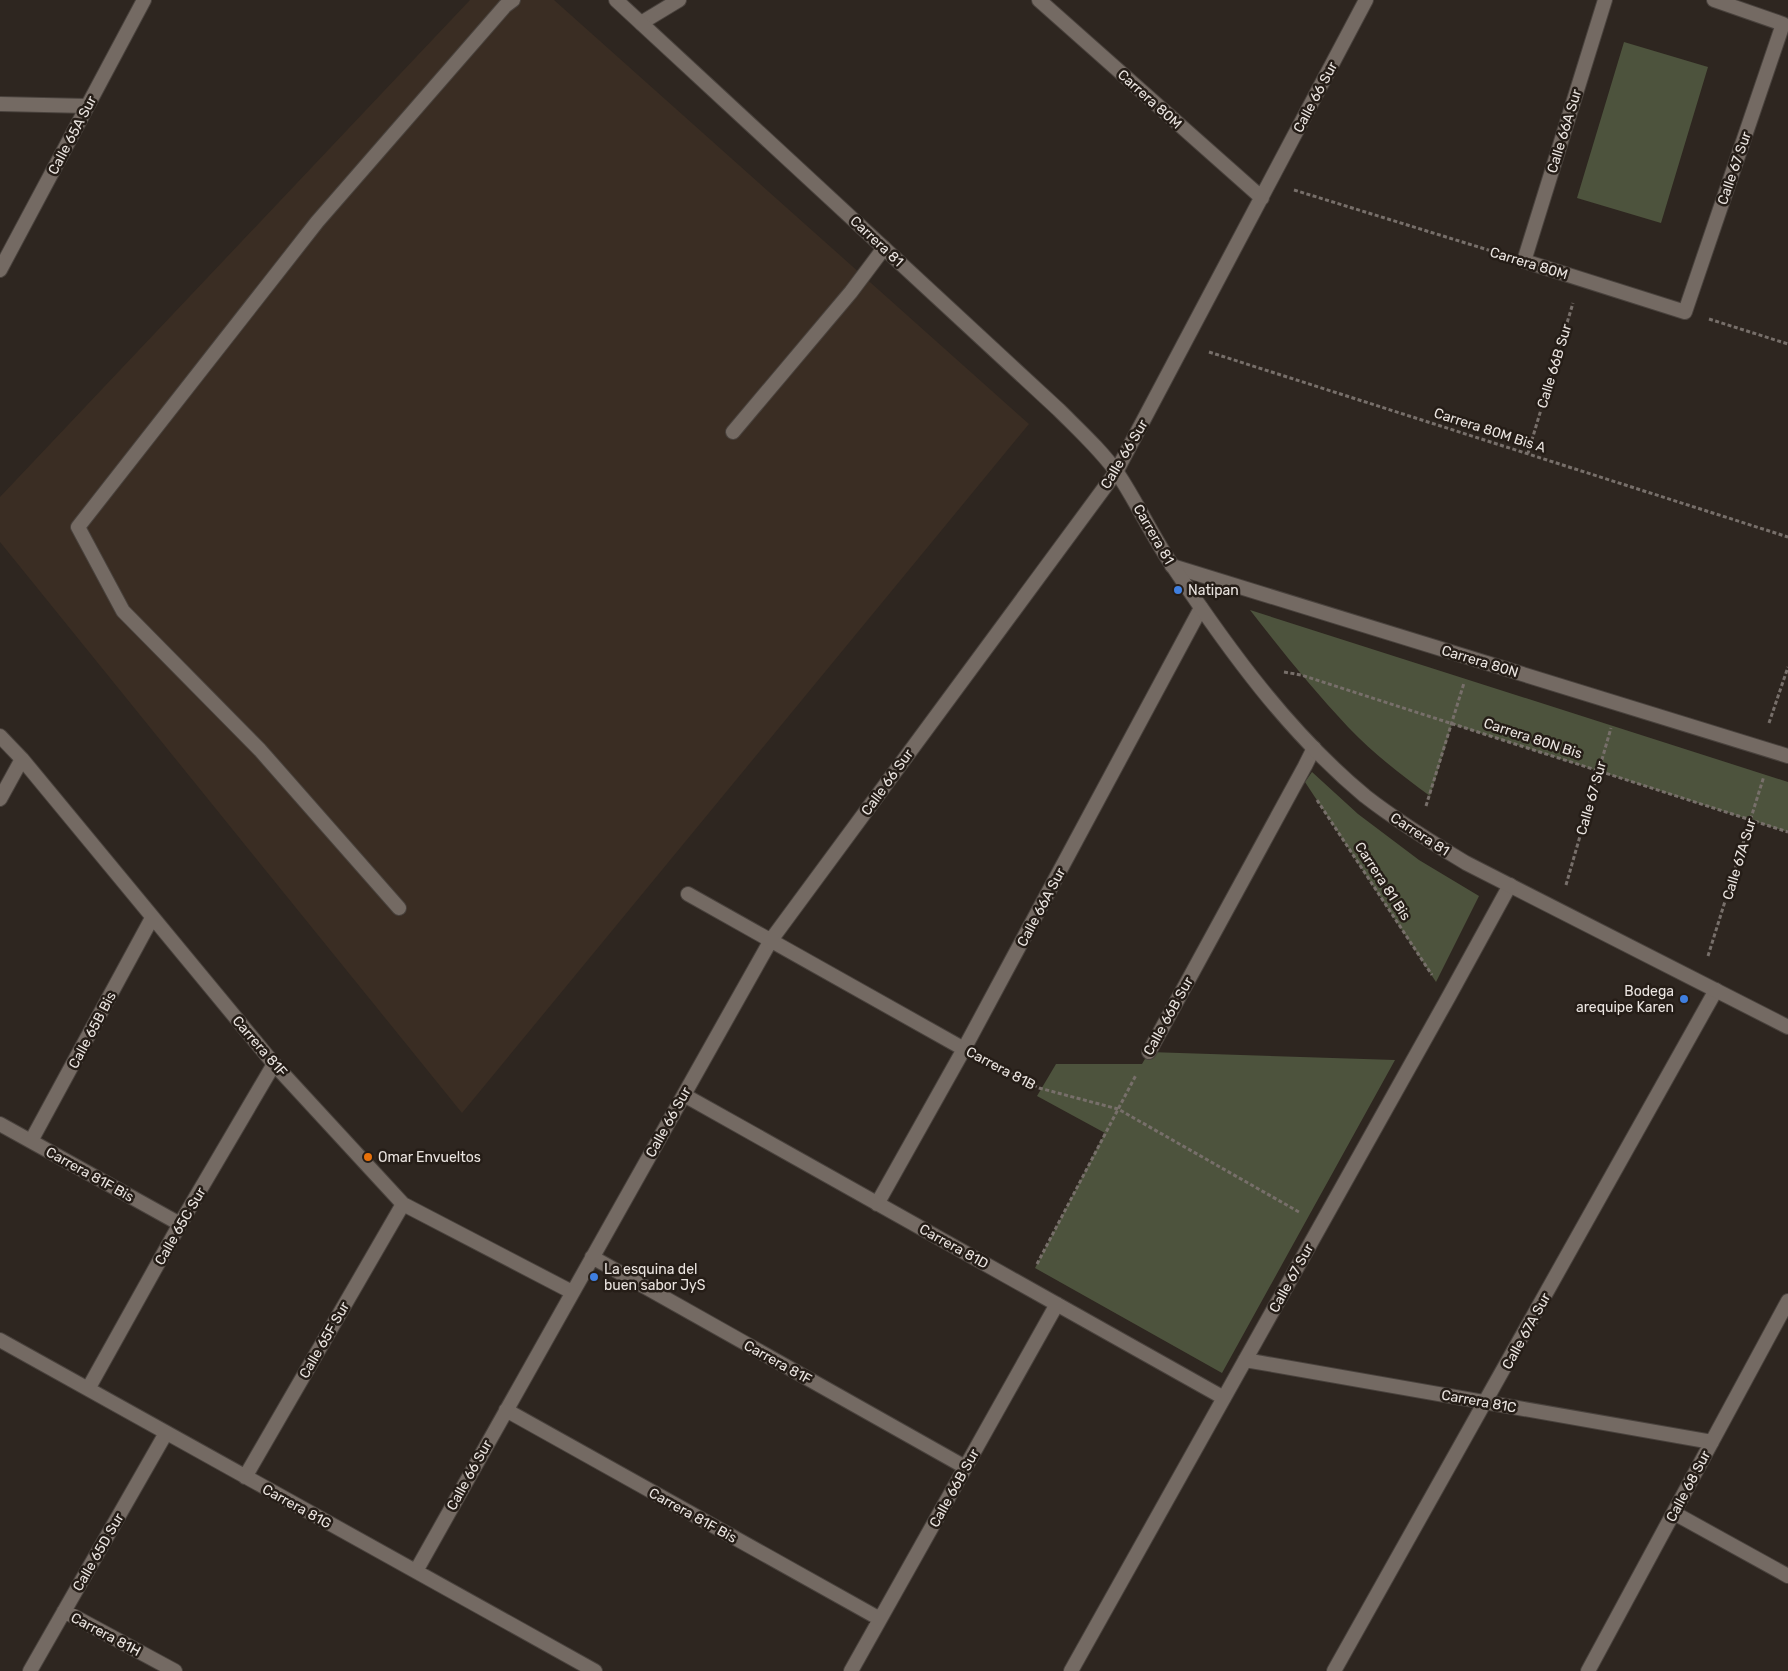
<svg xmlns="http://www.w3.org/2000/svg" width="1788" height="1671" viewBox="0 0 1788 1671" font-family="Rubik,sans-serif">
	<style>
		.built { fill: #3a2d23 }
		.green { fill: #4d533d }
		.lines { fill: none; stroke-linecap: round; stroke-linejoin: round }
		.service-casing { stroke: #49423d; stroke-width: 16 }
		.minor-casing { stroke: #49423d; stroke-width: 16 }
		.tertiary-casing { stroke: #49423d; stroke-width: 16 }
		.path { stroke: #776f6a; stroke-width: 3; stroke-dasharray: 4 2.5; stroke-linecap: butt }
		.service { stroke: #746a63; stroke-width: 14 }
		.minor { stroke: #746a63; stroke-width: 14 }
		.tertiary { stroke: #746a63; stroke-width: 14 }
		.shop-dot { fill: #3f7fe0; stroke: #251d17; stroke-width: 2 }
		.food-dot { fill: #e8710a; stroke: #251d17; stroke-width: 2 }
		.labels { text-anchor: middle; stroke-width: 5; stroke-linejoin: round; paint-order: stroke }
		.street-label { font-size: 14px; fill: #eae4e0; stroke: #251d17 }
		.poi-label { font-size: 14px; fill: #eae4e0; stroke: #251d17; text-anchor: start }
	</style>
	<rect width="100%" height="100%" fill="#2e2620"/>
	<!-- built -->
	<path class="built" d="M 470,0 L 554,0 L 1029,424 L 462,1113 L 0,542 L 0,497 Z"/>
	<!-- green -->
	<path class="green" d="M 1624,42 L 1708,67 L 1661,223 L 1577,198 Z
		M 1250,610 L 1788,782 L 1788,832 L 1452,724 L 1430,796 C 1401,775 1373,753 1348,727 C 1313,690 1281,650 1250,610 Z
		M 1312,772 L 1358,814 L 1419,860 L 1479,896 L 1436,982 L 1305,782 Z
		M 1149,1052 L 1395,1060 L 1222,1373 L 1035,1268 L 1105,1133 L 1037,1096 L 1056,1064 L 1142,1064 Z"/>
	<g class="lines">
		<defs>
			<path id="service" d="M 733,432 L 851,292 L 884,248
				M 399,908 L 260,750 L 123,611 L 78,527 L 317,222 L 505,6 L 513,0"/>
			<path id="minor" d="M 1039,0 L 1262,198
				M 1605,0 L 1524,261 L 1685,312 L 1783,24 L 1714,0
				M 641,23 L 679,0
				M 0,104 L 87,106
				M 0,270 L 144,0
				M 1172,566 L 1788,756
				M 0,736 L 22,759 L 274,1064 L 403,1204 L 572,1292
				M 0,799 L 22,759
				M 688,894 L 964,1049
				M 1149,1052 L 1305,766 L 1314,748
				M 684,1095 L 1224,1398
				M 0,1124 L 180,1224
				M 31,1141 L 152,918
				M 877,1204 L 964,1049 L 1201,608
				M 592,1257 L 965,1467
				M 0,1340 L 595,1671
				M 1245,1360 L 1712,1442
				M 88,1389 L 180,1224 L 274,1064
				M 506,1410 L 880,1619
				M 245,1477 L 403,1204
				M 1674,1513 L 1788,1576
				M 416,1571 L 771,940 L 1116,472 L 1366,0
				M 64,1611 L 175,1671
				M 30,1671 L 166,1433
				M 851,1671 L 1057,1304
				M 1071,1671 L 1448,998 L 1510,885
				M 1334,1671 L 1716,990
				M 1588,1671 L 1788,1301"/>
			<path id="tertiary" d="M 616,0 L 1059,410 C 1079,430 1102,451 1118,474 C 1138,504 1153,538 1174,568 C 1229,650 1288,732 1365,796 C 1397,821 1431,842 1466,863 L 1788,1027"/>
		</defs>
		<!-- service casing -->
		<use href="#service" class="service-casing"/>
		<!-- minor casing -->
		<use href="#minor" class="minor-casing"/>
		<!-- tertiary casing -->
		<use href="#tertiary" class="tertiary-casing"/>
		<!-- path -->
		<path class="path" d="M 1294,190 L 1498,253
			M 1709,319 L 1788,344
			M 1209,352 L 1788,537
			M 1528,453 L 1573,303
			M 1284,672 L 1301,675 L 1788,832
			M 1769,723 L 1788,667
			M 1317,800 L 1432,975
			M 1426,806 L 1464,683
			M 1566,885 L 1611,728
			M 1708,956 L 1764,776
			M 987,1061 L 1039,1088 L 1118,1109 L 1299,1212
			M 1037,1264 L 1136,1075"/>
		<!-- service -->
		<use href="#service" class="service"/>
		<!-- minor -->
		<use href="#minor" class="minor"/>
		<!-- tertiary -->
		<use href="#tertiary" class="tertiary"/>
	</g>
	<!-- markers -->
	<g class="shop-dot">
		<circle cx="1178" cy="590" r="5"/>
		<circle cx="1684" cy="999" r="5"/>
		<circle cx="594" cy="1277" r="5"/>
	</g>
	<circle class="food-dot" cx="368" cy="1157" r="5"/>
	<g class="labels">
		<!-- street labels -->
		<g class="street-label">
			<text transform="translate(1315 97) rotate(-62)" y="5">Calle 66 Sur</text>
			<text transform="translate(1150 99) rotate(42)" y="5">Carrera 80M</text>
			<text transform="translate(1564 131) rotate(-73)" y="5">Calle 66A Sur</text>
			<text transform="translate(72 135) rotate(-62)" y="5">Calle 65A Sur</text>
			<text transform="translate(1734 168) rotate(-71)" y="5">Calle 67 Sur</text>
			<text transform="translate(877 241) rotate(43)" y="5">Carrera 81</text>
			<text transform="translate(1529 263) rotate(17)" y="5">Carrera 80M</text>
			<text transform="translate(1554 366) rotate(-73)" y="5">Calle 66B Sur</text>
			<text transform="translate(1490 430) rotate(18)" y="5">Carrera 80M Bis A</text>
			<text transform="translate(1124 454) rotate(-59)" y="5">Calle 66 Sur</text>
			<text transform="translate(1154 534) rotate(60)" y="5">Carrera 81</text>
			<text transform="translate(1480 661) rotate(17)" y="5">Carrera 80N</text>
			<text transform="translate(1533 738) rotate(18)" y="5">Carrera 80N Bis</text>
			<text transform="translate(887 782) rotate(-54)" y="5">Calle 66 Sur</text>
			<text transform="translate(1591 798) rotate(-74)" y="5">Calle 67 Sur</text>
			<text transform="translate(1420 834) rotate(33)" y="5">Carrera 81</text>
			<text transform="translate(1739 859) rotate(-73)" y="5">Calle 67A Sur</text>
			<text transform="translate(1383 881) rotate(57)" y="5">Carrera 81 Bis</text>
			<text transform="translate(1041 907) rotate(-62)" y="5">Calle 66A Sur</text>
			<text transform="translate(1168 1016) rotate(-61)" y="5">Calle 66B Sur</text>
			<text transform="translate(92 1030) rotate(-62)" y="5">Calle 65B Bis</text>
			<text transform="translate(260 1046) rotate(49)" y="5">Carrera 81F</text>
			<text transform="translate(1001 1068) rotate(28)" y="5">Carrera 81B</text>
			<text transform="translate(668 1122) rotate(-61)" y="5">Calle 66 Sur</text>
			<text transform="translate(90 1174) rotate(29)" y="5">Carrera 81F Bis</text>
			<text transform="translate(180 1226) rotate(-60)" y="5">Calle 65C Sur</text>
			<text transform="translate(954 1246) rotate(29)" y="5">Carrera 81D</text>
			<text transform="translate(1291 1278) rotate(-61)" y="5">Calle 67 Sur</text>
			<text transform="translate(1526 1331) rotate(-61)" y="5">Calle 67A Sur</text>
			<text transform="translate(324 1340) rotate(-60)" y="5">Calle 65F Sur</text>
			<text transform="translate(778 1362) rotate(29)" y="5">Carrera 81F</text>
			<text transform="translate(1479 1401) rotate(10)" y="5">Carrera 81C</text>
			<text transform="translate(469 1475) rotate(-61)" y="5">Calle 66 Sur</text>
			<text transform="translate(1688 1486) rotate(-62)" y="5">Calle 68 Sur</text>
			<text transform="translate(954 1488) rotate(-61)" y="5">Calle 66B Sur</text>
			<text transform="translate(297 1506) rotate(29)" y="5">Carrera 81G</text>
			<text transform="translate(693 1515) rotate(29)" y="5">Carrera 81F Bis</text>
			<text transform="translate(98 1552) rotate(-60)" y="5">Calle 65D Sur</text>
			<text transform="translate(106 1634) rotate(28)" y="5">Carrera 81H</text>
		</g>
		<!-- poi labels -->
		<g class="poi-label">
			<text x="1188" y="595">Natipan</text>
			<text x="1674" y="996" text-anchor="end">Bodega<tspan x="1674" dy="16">arequipe Karen</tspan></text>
			<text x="378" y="1162">Omar Envueltos</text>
			<text x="604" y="1274">La esquina del<tspan x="604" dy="16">buen sabor JyS</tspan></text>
		</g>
	</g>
</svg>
